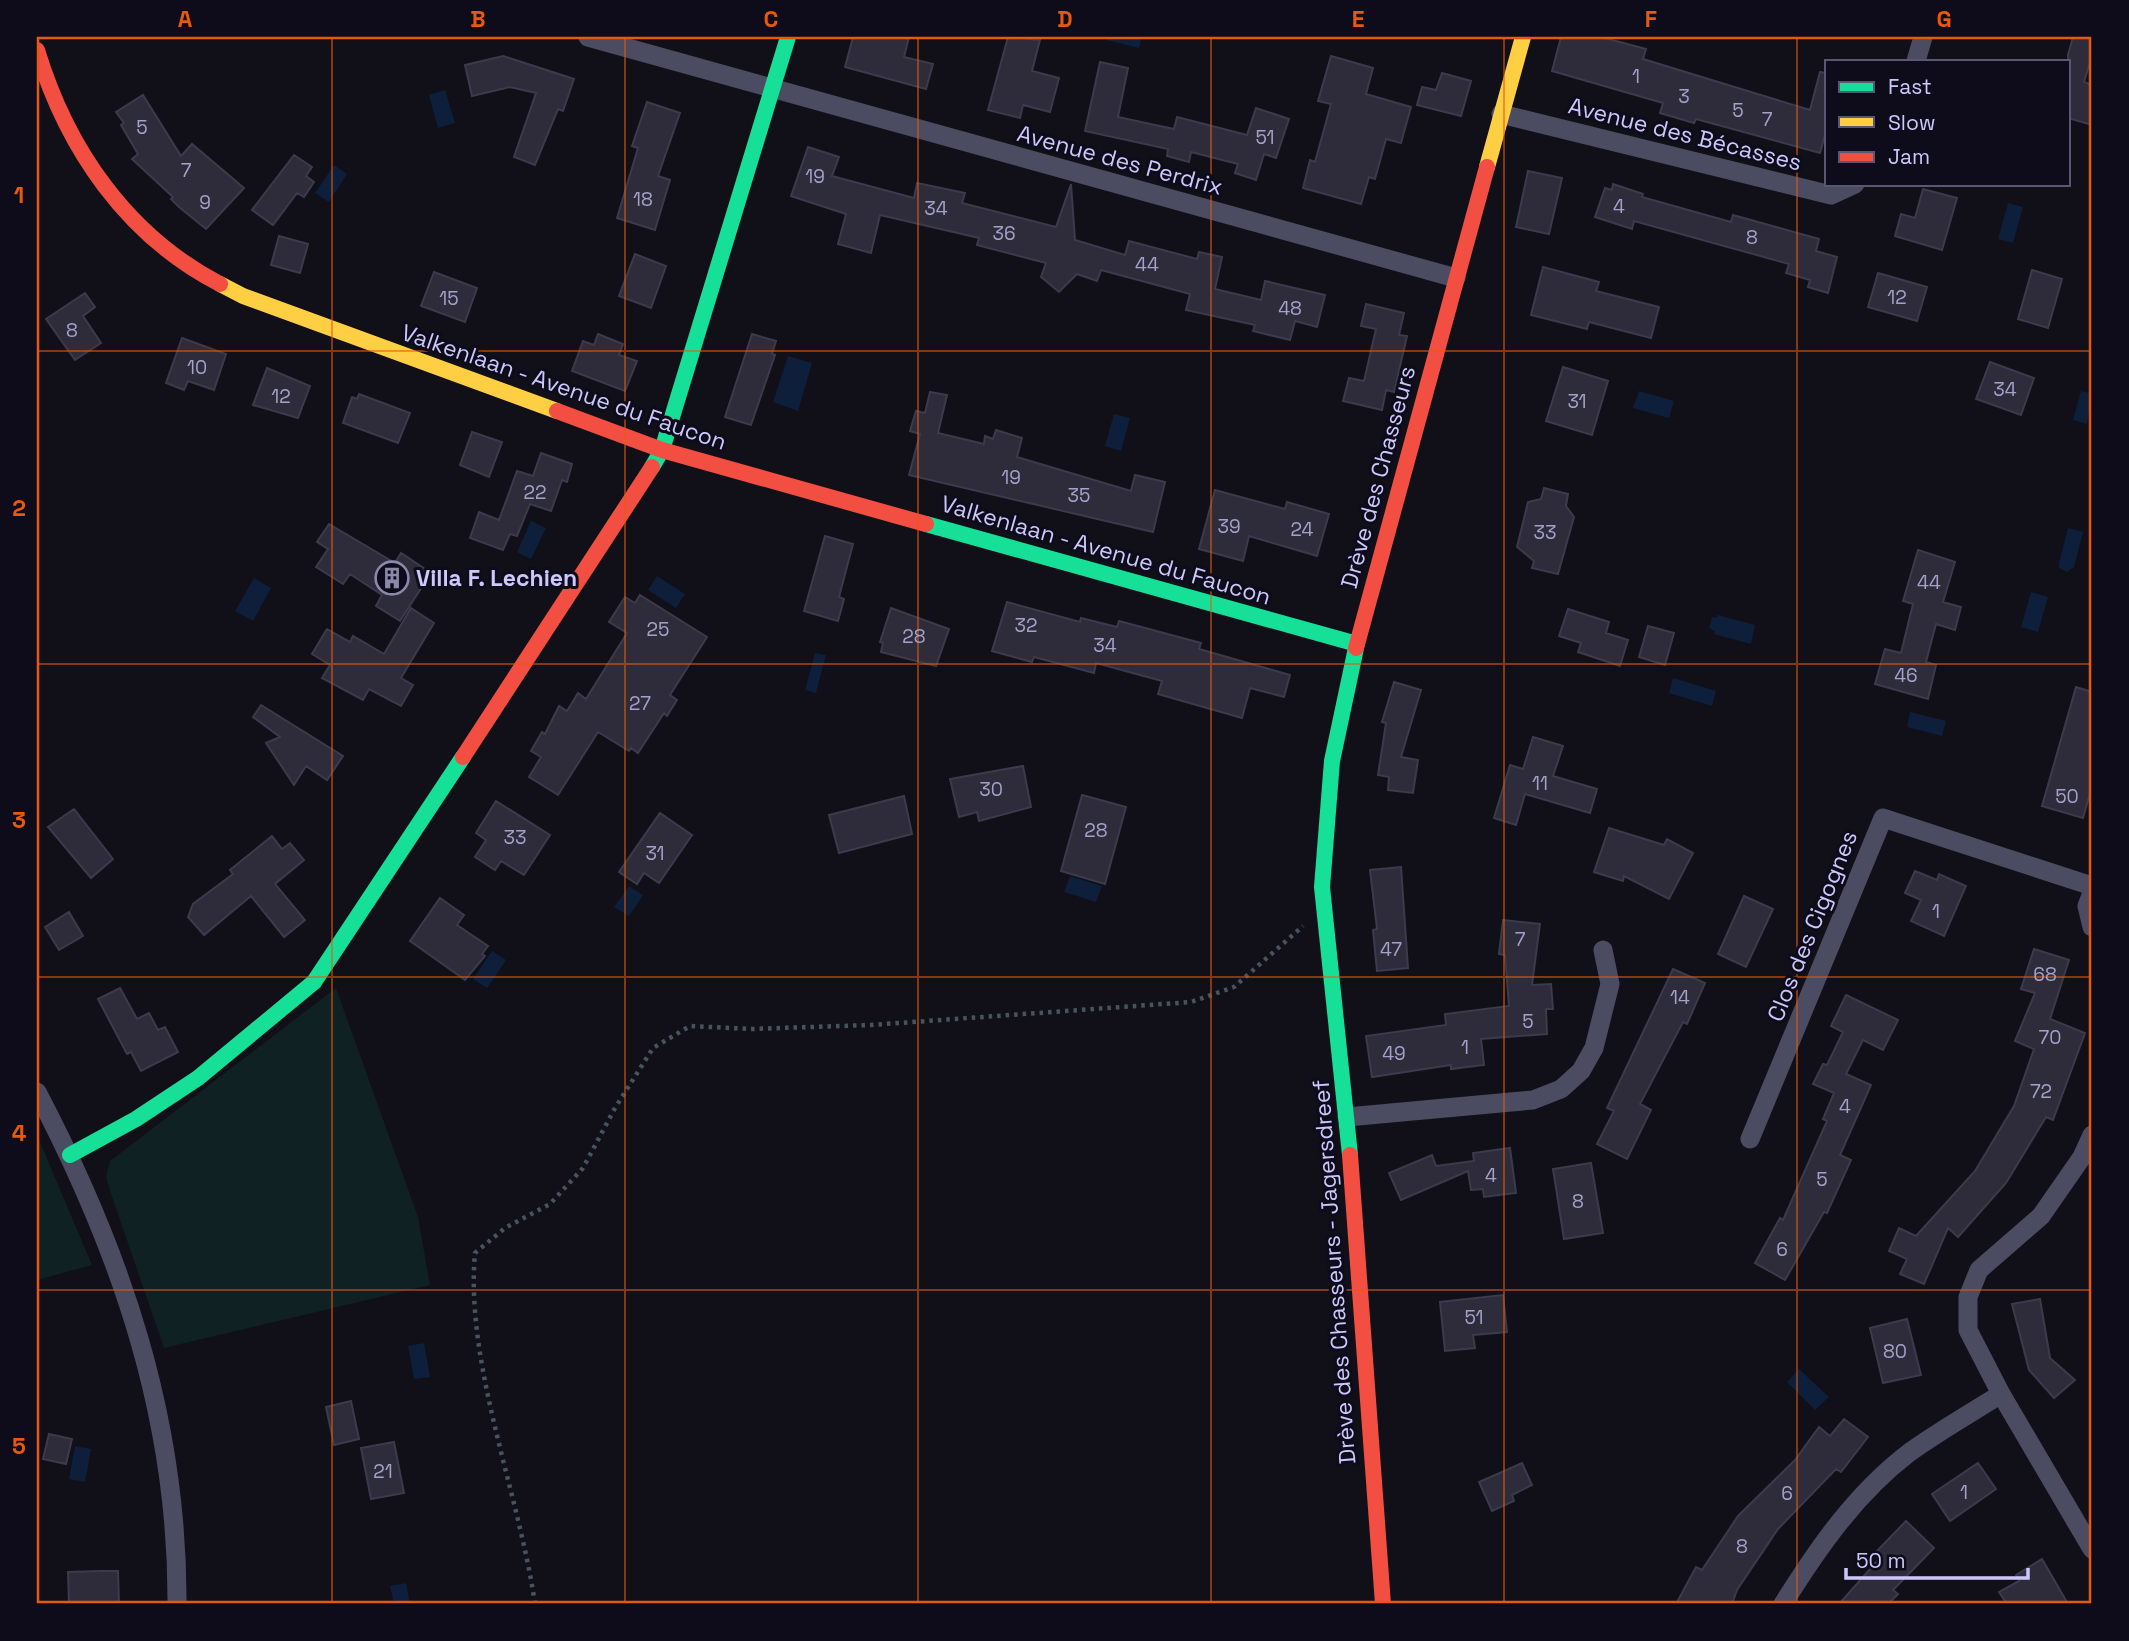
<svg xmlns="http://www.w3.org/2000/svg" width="2129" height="1641" viewBox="0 0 2129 1641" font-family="'Space Grotesk',sans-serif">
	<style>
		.green { fill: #0f2122 }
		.water { fill: #0d1f3a }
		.building { fill: #2e2c3a; stroke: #3c3a4c; stroke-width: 2 }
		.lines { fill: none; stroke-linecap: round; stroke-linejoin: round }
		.path { stroke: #47545f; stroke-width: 4.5; stroke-dasharray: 3.5 5; stroke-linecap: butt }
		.street { stroke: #4b4b61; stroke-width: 19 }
		.fast { stroke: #16e098; stroke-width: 16 }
		.slow { stroke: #ffcf43; stroke-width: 16 }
		.jam { stroke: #f24e42; stroke-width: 16 }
		.grid { fill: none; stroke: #e8590c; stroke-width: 2; stroke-opacity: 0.55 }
		.labels { text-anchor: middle; stroke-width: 6; stroke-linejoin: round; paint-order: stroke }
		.number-label { font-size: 19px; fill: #a4a1cc }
		.street-label { font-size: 23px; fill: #ccc8fc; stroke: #0e0c1b }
		.poi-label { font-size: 23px; font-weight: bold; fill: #ccc8fc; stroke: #0e0c1b; text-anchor: start }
		.neatline { fill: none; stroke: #e8590c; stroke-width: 2.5 }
		.grid-label { font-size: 23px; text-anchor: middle; font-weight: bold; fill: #e8590c }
	</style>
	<rect width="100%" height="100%" fill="#111018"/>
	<!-- green -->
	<path class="green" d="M 336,988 L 418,1217 L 430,1285 L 164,1348 L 110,1191 L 106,1177 L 110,1161 Z
		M 37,1135 L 92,1265 L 37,1280 Z"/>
	<!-- water -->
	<path class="water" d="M 1107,37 L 1142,37 L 1139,48 L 1106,40 Z
		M 445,90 L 455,123 L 438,128 L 429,95 Z
		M 334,165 L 347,174 L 329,202 L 315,193 Z
		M 2008,203 L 2023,207 L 2013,243 L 1998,239 Z
		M 788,356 L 812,363 L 798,411 L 773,402 Z
		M 1639,391 L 1674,401 L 1669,418 L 1633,408 Z
		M 2081,391 L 2092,394 L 2087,424 L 2073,420 Z
		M 1114,414 L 1130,418 L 1121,451 L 1105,446 Z
		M 531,521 L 546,528 L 531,559 L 517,552 Z
		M 2068,528 L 2083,532 L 2074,567 L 2067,572 L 2059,568 L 2059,563 Z
		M 657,576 L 685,594 L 676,608 L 648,590 Z
		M 254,578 L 271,588 L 253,621 L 235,611 Z
		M 2031,592 L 2048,597 L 2038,632 L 2021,627 Z
		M 1718,615 L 1755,625 L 1751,644 L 1714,634 L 1715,631 L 1709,628 L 1712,617 L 1717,618 Z
		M 815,653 L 826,655 L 816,693 L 805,690 Z
		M 1673,678 L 1716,691 L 1712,706 L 1669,693 Z
		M 1910,712 L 1946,721 L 1942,736 L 1907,727 Z
		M 1070,876 L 1102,886 L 1096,902 L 1064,892 Z
		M 629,886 L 643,895 L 629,916 L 614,907 Z
		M 492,951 L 506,960 L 487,988 L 473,979 Z
		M 424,1343 L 430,1377 L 414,1379 L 408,1346 Z
		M 1799,1369 L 1829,1397 L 1815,1410 L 1787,1382 Z
		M 75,1446 L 91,1449 L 85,1482 L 69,1479 Z
		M 406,1583 L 410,1604 L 394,1604 L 390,1586 Z"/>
	<!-- building -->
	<path class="building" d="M 853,37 L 909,37 L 904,57 L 933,64 L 926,89 L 845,67 Z
		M 1008,37 L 1040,40 L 1032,71 L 1059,78 L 1050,112 L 1023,105 L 1020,118 L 988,110 Z
		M 1561,37 L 1601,37 L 1646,49 L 1643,59 L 1810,110 L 1820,72 L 1826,73 L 1826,131 L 1820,153 L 1696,119 L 1694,123 L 1660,113 L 1663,103 L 1552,71 Z
		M 2073,37 L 2092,37 L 2092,55 L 2084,82 L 2092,85 L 2092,125 L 2068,118 L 2068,55 Z
		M 503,56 L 574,79 L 563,111 L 558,109 L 535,165 L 514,157 L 536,93 L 510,87 L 472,96 L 465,65 Z
		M 1331,56 L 1373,68 L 1366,94 L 1411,107 L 1401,143 L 1386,139 L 1375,179 L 1369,177 L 1361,204 L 1303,188 L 1310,160 L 1315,162 L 1331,104 L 1318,101 Z
		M 1100,62 L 1128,68 L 1118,117 L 1174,129 L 1177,117 L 1247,135 L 1256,108 L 1289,119 L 1276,158 L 1264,154 L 1256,180 L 1235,173 L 1238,164 L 1191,152 L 1189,162 L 1167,156 L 1168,149 L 1085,131 Z
		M 1442,73 L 1471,81 L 1461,116 L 1417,105 L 1422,87 L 1436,90 Z
		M 143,95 L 181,156 L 192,144 L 244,188 L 206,229 L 179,207 L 171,199 L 173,197 L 132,159 L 138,154 L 121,125 L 124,123 L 116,112 Z
		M 647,102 L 680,113 L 658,176 L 670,180 L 655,230 L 617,218 L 638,148 L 632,146 Z
		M 808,147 L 839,157 L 832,176 L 914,198 L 917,183 L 965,193 L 962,203 L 1056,227 L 1071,184 L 1075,240 L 1125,255 L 1129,241 L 1197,259 L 1199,252 L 1222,257 L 1215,289 L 1261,300 L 1265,281 L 1325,295 L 1317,327 L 1295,321 L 1290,340 L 1253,331 L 1255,325 L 1186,310 L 1190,294 L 1101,270 L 1097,281 L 1077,274 L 1059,292 L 1041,277 L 1046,263 L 977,245 L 979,238 L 880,215 L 871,253 L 838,244 L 846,214 L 791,196 Z
		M 294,155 L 312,167 L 306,176 L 314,182 L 304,197 L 297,193 L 273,225 L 252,210 Z
		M 1528,171 L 1562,178 L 1549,234 L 1516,227 Z
		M 1613,184 L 1643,194 L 1642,197 L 1731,222 L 1733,215 L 1819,239 L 1816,251 L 1837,257 L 1828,293 L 1808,287 L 1810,280 L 1786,273 L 1789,264 L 1634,221 L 1632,229 L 1595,217 L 1605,188 L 1612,190 Z
		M 1923,189 L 1957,198 L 1942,250 L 1895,236 L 1901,214 L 1915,218 Z
		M 279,236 L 308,244 L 300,273 L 271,265 Z
		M 635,254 L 666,266 L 651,308 L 619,296 Z
		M 1543,267 L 1599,282 L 1596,291 L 1659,307 L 1651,338 L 1589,322 L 1587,329 L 1531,315 Z
		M 2032,270 L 2062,279 L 2048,328 L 2018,319 Z
		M 434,272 L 477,288 L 465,322 L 421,306 Z
		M 1878,273 L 1927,287 L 1917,321 L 1868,307 Z
		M 85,293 L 95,307 L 83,316 L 101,343 L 75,360 L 46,319 Z
		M 1366,304 L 1404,313 L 1399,335 L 1407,336 L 1394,392 L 1386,390 L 1382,410 L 1343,401 L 1349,378 L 1364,381 L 1376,329 L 1361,326 Z
		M 598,334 L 623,344 L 619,355 L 637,361 L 625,391 L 572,371 L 583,341 L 594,345 Z
		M 752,334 L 776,341 L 772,354 L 775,355 L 751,425 L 725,417 Z
		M 182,338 L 226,354 L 214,390 L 188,381 L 184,390 L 166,383 Z
		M 1990,362 L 2034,378 L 2021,415 L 1976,399 Z
		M 1563,367 L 1608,381 L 1592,435 L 1546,421 Z
		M 267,368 L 310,386 L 298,418 L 253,405 Z
		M 930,392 L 947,395 L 938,433 L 984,444 L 985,436 L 993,439 L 996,430 L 1022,438 L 1017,457 L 1131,491 L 1135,475 L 1165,482 L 1153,532 L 909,475 L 920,434 L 910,431 L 916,411 L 925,413 Z
		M 359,394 L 410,413 L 398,443 L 343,423 L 352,397 L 357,399 Z
		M 472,432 L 502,442 L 489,477 L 460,465 Z
		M 541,453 L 572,464 L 567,482 L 562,480 L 551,511 L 530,504 L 517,536 L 510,534 L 503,550 L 470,538 L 479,512 L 499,520 L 517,471 L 533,476 Z
		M 1544,488 L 1568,494 L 1566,506 L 1574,517 L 1558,574 L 1532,568 L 1534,561 L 1517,547 L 1528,502 L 1541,499 Z
		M 1215,490 L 1285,509 L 1287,502 L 1329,514 L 1317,556 L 1249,536 L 1243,561 L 1199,549 Z
		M 329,524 L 395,563 L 401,553 L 431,573 L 400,621 L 376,606 L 382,595 L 350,574 L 343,584 L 316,567 L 328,549 L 317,542 Z
		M 825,536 L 853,544 L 839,597 L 844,599 L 838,621 L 804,611 Z
		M 1918,550 L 1955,562 L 1943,602 L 1961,607 L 1955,630 L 1936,624 L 1926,662 L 1936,665 L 1928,699 L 1875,684 L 1885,649 L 1901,653 L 1913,604 L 1903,601 Z
		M 640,595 L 707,637 L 670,695 L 677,700 L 667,716 L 664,713 L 638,753 L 631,748 L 629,751 L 598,732 L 558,795 L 529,777 L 541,757 L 531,751 L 542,732 L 545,734 L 559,706 L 567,711 L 578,693 L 586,699 L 627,633 L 609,622 L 625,597 L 635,603 Z
		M 1007,602 L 1080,622 L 1081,618 L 1117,627 L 1119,621 L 1201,643 L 1199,649 L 1290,675 L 1284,697 L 1250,688 L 1242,718 L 1158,694 L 1162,681 L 1096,663 L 1094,673 L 1034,657 L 1032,662 L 992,651 Z
		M 411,608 L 434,623 L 401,678 L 413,685 L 401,706 L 369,689 L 363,700 L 322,678 L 330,665 L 312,654 L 327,629 L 350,642 L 353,636 L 384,654 Z
		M 891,608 L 949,629 L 936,666 L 881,652 L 883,643 L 880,642 Z
		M 1568,609 L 1609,622 L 1606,633 L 1628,640 L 1620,666 L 1578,652 L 1581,643 L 1559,636 Z
		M 1648,626 L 1674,633 L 1665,665 L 1639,657 Z
		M 1394,682 L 1421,690 L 1401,757 L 1418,760 L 1413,793 L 1388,790 L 1389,777 L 1378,775 L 1386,723 L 1382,722 Z
		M 2076,687 L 2092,692 L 2092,786 L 2083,818 L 2042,806 Z
		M 261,705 L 343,756 L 327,780 L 306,766 L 294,785 L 266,743 L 280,737 L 253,717 Z
		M 1533,737 L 1563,746 L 1553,776 L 1597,789 L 1590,813 L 1525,794 L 1516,825 L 1494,818 L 1510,765 L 1523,769 Z
		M 1023,766 L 1031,807 L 979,821 L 977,812 L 959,817 L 950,779 Z
		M 1082,795 L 1126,807 L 1105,884 L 1061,871 Z
		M 904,796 L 912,834 L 839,853 L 829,815 Z
		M 496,801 L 550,835 L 524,875 L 501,861 L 495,870 L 475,857 L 486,840 L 476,833 Z
		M 74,809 L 113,859 L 91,878 L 48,827 Z
		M 660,813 L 692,835 L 659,883 L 644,873 L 637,884 L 619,872 Z
		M 1609,828 L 1664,845 L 1667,839 L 1693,853 L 1669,899 L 1624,876 L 1623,881 L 1594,872 Z
		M 272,836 L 282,849 L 290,843 L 304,860 L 275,884 L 305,920 L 284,937 L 251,896 L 204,935 L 188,917 L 193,904 L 233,874 L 230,870 Z
		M 1401,867 L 1408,968 L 1377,971 L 1373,930 L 1377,929 L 1370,870 Z
		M 1915,871 L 1937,880 L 1939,874 L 1966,886 L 1944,936 L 1911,921 L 1921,900 L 1905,893 Z
		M 1744,896 L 1773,909 L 1746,967 L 1718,954 Z
		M 440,898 L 464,915 L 457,925 L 488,946 L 482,954 L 485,956 L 465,980 L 410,941 Z
		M 69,912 L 83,936 L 59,950 L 45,927 Z
		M 1503,920 L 1540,924 L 1532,985 L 1551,984 L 1553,1009 L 1546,1009 L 1547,1034 L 1481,1039 L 1484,1065 L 1451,1069 L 1451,1065 L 1372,1077 L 1366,1036 L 1446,1025 L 1445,1014 L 1509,1006 L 1505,955 L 1499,954 Z
		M 2034,949 L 2069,960 L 2050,1019 L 2085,1033 L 2053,1120 L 2046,1117 L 2006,1183 L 1958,1237 L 1948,1228 L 1924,1284 L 1900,1274 L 1907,1259 L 1889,1251 L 1899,1228 L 1916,1236 L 1975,1171 L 2014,1106 L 2034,1049 L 2015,1041 L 2035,993 L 2021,989 Z
		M 1673,969 L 1705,983 L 1687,1024 L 1683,1022 L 1640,1104 L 1651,1110 L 1627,1159 L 1597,1144 L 1614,1111 L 1607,1108 Z
		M 120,988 L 137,1019 L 149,1013 L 158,1030 L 165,1027 L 178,1052 L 141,1071 L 131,1052 L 127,1054 L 98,999 Z
		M 1846,995 L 1898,1020 L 1883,1050 L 1863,1040 L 1846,1074 L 1871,1085 L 1840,1155 L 1851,1160 L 1827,1213 L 1824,1212 L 1785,1280 L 1755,1263 L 1780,1218 L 1783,1220 L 1827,1121 L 1823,1119 L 1834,1093 L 1813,1084 L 1823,1064 L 1827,1065 L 1843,1032 L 1831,1026 Z
		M 1510,1148 L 1516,1193 L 1484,1197 L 1483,1189 L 1471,1190 L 1468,1171 L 1401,1200 L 1389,1173 L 1432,1155 L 1436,1166 L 1474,1161 L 1473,1153 Z
		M 1591,1163 L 1603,1233 L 1564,1239 L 1553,1169 Z
		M 1503,1295 L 1507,1332 L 1473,1335 L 1475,1348 L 1445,1351 L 1440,1302 Z
		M 2040,1299 L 2050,1358 L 2075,1380 L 2054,1398 L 2029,1370 L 2012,1304 Z
		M 1907,1319 L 1921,1375 L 1883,1383 L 1870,1328 Z
		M 351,1401 L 359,1439 L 334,1445 L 326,1407 Z
		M 1844,1419 L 1868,1437 L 1841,1472 L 1836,1469 L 1778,1529 L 1737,1590 L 1732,1604 L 1676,1604 L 1696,1567 L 1702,1570 L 1738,1516 L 1795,1460 L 1819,1427 L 1830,1436 Z
		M 49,1434 L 72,1439 L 66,1464 L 43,1459 Z
		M 394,1442 L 404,1493 L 371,1499 L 361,1448 Z
		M 1522,1463 L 1532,1485 L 1512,1495 L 1514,1501 L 1492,1511 L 1479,1482 Z
		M 1978,1463 L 1996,1489 L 1950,1521 L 1932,1494 Z
		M 1906,1521 L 1934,1548 L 1893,1590 L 1898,1594 L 1888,1604 L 1839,1604 L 1879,1559 L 1874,1554 Z
		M 2042,1559 L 2068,1604 L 2007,1604 L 1999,1592 L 2019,1581 L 2016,1575 Z
		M 101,1571 L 118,1571 L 119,1604 L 69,1604 L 68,1572 Z"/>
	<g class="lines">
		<!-- path -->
		<path class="path" d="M 535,1604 C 519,1493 465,1363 475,1253 L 505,1228 L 550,1204 L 583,1168 L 615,1108 L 653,1048 L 690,1026 L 751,1029 L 871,1025 L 1191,1002 L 1234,987 L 1303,926"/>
		<!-- street -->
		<path class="street" d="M 588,37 L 1456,278
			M 1916,61 L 1923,37
			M 1501,114 L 1831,195 L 1855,184
			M 2092,893 L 2087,906 L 2092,927
			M 37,1092 C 122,1254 178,1419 177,1604
			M 1347,1117 L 1533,1100 L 1561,1089 L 1581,1071 L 1594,1048 L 1610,984 L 1603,950
			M 2092,1135 L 2082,1157 L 2041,1216 L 1979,1270 L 1968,1297 L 1968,1330 L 2001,1394 L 2092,1549
			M 1750,1139 L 1883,818 L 2092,886
			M 1783,1604 C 1818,1548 1856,1493 1910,1452 C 1939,1431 1971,1413 2001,1394"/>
		<!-- fast -->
		<path class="fast" d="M 652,467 L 662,450 L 788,37
			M 926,524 L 1357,644
			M 70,1155 L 136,1119 L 198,1078 L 314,982 L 463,757
			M 1350,1155 L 1322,887 L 1332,761 L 1356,648"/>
		<!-- slow -->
		<path class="slow" d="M 1487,167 L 1523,37
			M 220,284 L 243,296 L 557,411"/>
		<!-- jam -->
		<path class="jam" d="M 37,50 C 67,149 127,236 220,284
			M 557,411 L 662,450 L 926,524
			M 1356,648 L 1487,167
			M 463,757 L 652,467
			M 1350,1155 L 1383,1604"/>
	</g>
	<!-- grid -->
	<path class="grid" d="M 332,37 L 332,1604M 625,37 L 625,1604M 918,37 L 918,1604M 1211,37 L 1211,1604M 1504,37 L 1504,1604M 1797,37 L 1797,1604M 37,351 L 2092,351M 37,664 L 2092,664M 37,977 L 2092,977M 37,1290 L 2092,1290"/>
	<!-- icons -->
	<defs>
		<symbol id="building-ring" viewBox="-11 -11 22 22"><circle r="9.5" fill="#0e0c1b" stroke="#8b88ac" stroke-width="1.5"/><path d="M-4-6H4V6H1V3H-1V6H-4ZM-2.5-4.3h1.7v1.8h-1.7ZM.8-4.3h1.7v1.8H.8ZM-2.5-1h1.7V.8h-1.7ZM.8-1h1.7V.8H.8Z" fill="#8b88ac"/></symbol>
	</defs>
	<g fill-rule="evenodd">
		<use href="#building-ring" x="373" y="559" width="38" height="38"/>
	</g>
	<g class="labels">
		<!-- number labels -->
		<g class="number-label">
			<text x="1636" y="83">1</text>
			<text x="1684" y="103">3</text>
			<text x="1738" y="117">5</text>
			<text x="1767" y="126">7</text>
			<text x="142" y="134">5</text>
			<text x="1265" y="144">51</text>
			<text x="186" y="177">7</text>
			<text x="815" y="183">19</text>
			<text x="643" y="206">18</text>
			<text x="205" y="209">9</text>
			<text x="1619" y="213">4</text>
			<text x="936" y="215">34</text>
			<text x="1004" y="240">36</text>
			<text x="1752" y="244">8</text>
			<text x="1147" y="271">44</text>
			<text x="1897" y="304">12</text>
			<text x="449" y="305">15</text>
			<text x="1290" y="315">48</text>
			<text x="72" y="337">8</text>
			<text x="197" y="374">10</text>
			<text x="2005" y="396">34</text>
			<text x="281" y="403">12</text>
			<text x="1577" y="408">31</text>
			<text x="1011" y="484">19</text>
			<text x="535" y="499">22</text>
			<text x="1079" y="502">35</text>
			<text x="1229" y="533">39</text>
			<text x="1302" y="536">24</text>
			<text x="1545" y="539">33</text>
			<text x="1929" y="589">44</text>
			<text x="1026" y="632">32</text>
			<text x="658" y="636">25</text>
			<text x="914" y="643">28</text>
			<text x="1105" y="652">34</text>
			<text x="1906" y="682">46</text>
			<text x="640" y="710">27</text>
			<text x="1540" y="790">11</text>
			<text x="991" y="796">30</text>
			<text x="2067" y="803">50</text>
			<text x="1096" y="837">28</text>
			<text x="515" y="844">33</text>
			<text x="655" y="860">31</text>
			<text x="1936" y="918">1</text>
			<text x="1520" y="946">7</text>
			<text x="1391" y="956">47</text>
			<text x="2045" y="981">68</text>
			<text x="1680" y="1004">14</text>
			<text x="1528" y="1028">5</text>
			<text x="2050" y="1044">70</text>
			<text x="1465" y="1054">1</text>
			<text x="1394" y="1060">49</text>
			<text x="2041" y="1098">72</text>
			<text x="1845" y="1113">4</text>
			<text x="1491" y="1182">4</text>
			<text x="1822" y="1186">5</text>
			<text x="1578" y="1208">8</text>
			<text x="1782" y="1256">6</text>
			<text x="1474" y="1324">51</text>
			<text x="1895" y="1358">80</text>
			<text x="383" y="1478">21</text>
			<text x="1964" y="1499">1</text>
			<text x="1787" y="1500">6</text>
			<text x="1742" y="1553">8</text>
		</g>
		<!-- street labels -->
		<g class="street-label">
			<text transform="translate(1685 134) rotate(14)" y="8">Avenue des Bécasses</text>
			<text transform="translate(1120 160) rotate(15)" y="8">Avenue des Perdrix</text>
			<text transform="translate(564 387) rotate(19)" y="8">Valkenlaan - Avenue du Faucon</text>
			<text transform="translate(1378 477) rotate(-75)" y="8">Drève des Chasseurs</text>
			<text transform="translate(1106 550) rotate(16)" y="8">Valkenlaan - Avenue du Faucon</text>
			<text transform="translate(1812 926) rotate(-68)" y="8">Clos des Cigognes</text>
			<text transform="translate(1334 1272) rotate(-94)" y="8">Drève des Chasseurs - Jagersdreef</text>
		</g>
		<!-- poi labels -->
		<g class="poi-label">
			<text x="416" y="586">Villa F. Lechien</text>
		</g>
	</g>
	<!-- border -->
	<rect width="2129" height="1641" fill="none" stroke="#0e0c1b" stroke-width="77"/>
	<!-- legend -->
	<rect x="1825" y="60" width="245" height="126" fill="#0e0c1b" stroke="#5a5775" stroke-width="2"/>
	<rect x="1839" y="82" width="35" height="10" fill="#16e098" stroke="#5a5775" stroke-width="2"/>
	<text x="1888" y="94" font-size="21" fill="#ccc8fc">Fast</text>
	<rect x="1839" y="117" width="35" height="10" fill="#ffcf43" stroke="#5a5775" stroke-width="2"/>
	<text x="1888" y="130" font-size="21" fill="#ccc8fc">Slow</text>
	<rect x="1839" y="152" width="35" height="10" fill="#f24e42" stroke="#5a5775" stroke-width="2"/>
	<text x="1888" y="164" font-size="21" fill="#ccc8fc">Jam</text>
	<!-- scale -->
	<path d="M1846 1568v10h182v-10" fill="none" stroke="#ccc8fc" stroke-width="3.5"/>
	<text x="1856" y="1568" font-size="21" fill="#ccc8fc" stroke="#0e0c1b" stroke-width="5" paint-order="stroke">50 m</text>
	<rect x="38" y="38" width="2052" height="1564" class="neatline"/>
	<g class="grid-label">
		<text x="185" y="27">A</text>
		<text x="478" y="27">B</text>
		<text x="771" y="27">C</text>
		<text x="1065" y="27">D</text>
		<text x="1358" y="27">E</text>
		<text x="1651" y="27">F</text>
		<text x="1944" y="27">G</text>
		<text x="19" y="203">1</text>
		<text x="19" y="516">2</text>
		<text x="19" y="828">3</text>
		<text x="19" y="1141">4</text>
		<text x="19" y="1454">5</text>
	</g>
</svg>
